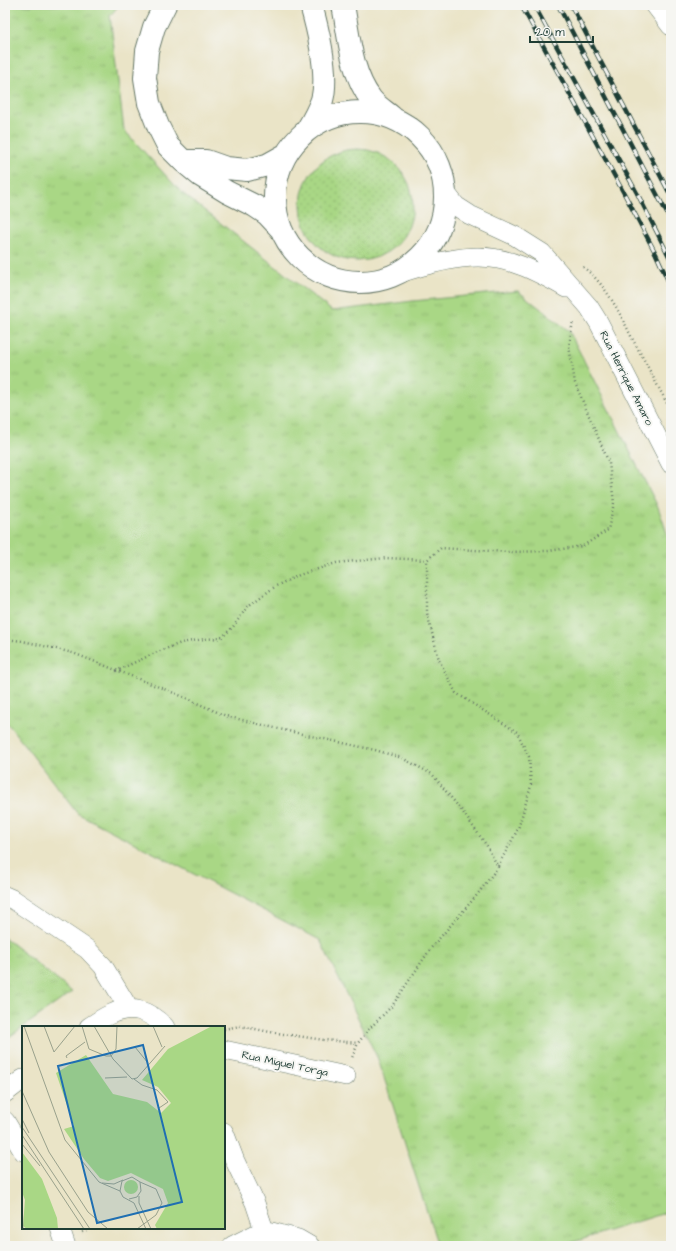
<svg xmlns="http://www.w3.org/2000/svg" width="676" height="1251" viewBox="0 0 676 1251" font-family="'Architects Daughter',sans-serif">
	<style>
		.grass { fill: url(#grass-tufts); stroke: #648a5c }
		.garden { fill: url(#garden-dots); stroke: #648a5c }
		.lines { fill: none; stroke-linecap: round; stroke-linejoin: round }
		.street-casing { stroke: #667767; stroke-width: 20 }
		.secondary-casing { stroke: #667767; stroke-width: 24 }
		.path { stroke: #667767; stroke-width: 2.5; stroke-dasharray: 1 3; stroke-linecap: butt }
		.street { stroke: #fff; stroke-width: 19 }
		.secondary { stroke: #fff; stroke-width: 22 }
		.rail-casing { stroke: #1f3d34; stroke-width: 4.5 }
		.rail { stroke: #f6f6f2; stroke-width: 3; stroke-dasharray: 9; stroke-linecap: butt }
		.labels { text-anchor: middle; stroke-width: 4; stroke-linejoin: round; paint-order: stroke }
		.street-label { font-size: 11px; fill: #1f3d34; stroke: #f6f6f2 }
		.inset-road { fill: none; stroke: #99a18c; stroke-width: 1 }
		.view { fill: #1f6fb2; fill-opacity: 0.15; stroke: #1f6fb2; stroke-width: 2 }
		.inset-edge { fill: none; stroke: #1f3d34; stroke-width: 2 }
	</style>
	<defs>
		<pattern id="grass-tufts" width="24" height="20" patternUnits="userSpaceOnUse"><rect width="24" height="20" fill="#a9d785"/><path d="M3 7l-1-3M5 7V3M7 7l1-3M15 17l-1-3M17 17v-4M19 17l1-3" fill="none" stroke="#91b973"/></pattern>
		<pattern id="garden-dots" width="8" height="8" patternUnits="userSpaceOnUse"><rect width="8" height="8" fill="#a9d785"/><path d="M2 2h.1M6 6h.1" fill="none" stroke="#91b973" stroke-width="1.8" stroke-linecap="round"/></pattern>
	</defs>
	<rect width="100%" height="100%" fill="#f6f6f2"/>
	<filter id="ink" filterUnits="userSpaceOnUse"><feTurbulence type="fractalNoise" baseFrequency=".025" numOctaves="2"/><feDisplacementMap in="SourceGraphic" scale="8" xChannelSelector="R" yChannelSelector="G"/><feConvolveMatrix kernelMatrix="1 2 1 2 8 2 1 2 1" color-interpolation-filters="sRGB"/></filter>
	<filter id="wash" filterUnits="userSpaceOnUse"><feTurbulence type="fractalNoise" baseFrequency=".012" numOctaves="4" result="noise"/><feDisplacementMap in="SourceGraphic" scale="16" xChannelSelector="R" yChannelSelector="G"/><feGaussianBlur stdDeviation="0.9" result="paint"/><feColorMatrix in="noise" values="0 0 0 0 0 0 0 0 0 0 0 0 0 0 0 0 0 1.4 0 .05"/><feComposite in="paint" operator="in"/></filter>
	<g filter="url(#wash)">
		<rect width="100%" height="100%" fill="#eae4c7"/>
		<!-- grass -->
		<path class="grass" d="M 5,5 L 119,5 L 110,16 L 124,130 L 181,192 L 332,311 L 413,301 L 518,291 L 569,331 L 658,507 L 671,545 L 671,771 L 670,772 L 671,784 L 671,1211 L 561,1246 L 438,1246 L 378,1059 L 320,940 L 77,813 L 5,720 Z
			M 5,938 L 72,992 L 5,1040 Z"/>
		<!-- garden -->
		<path class="garden" d="M301 205a56 56 0 1 1 112 0a56 56 0 1 1-112 0Z"/>
	</g>
	<g filter="url(#ink)">
		<g class="lines">
			<defs>
				<path id="street" d="M 655,5 L 671,26
					M 446,193 L 456,206 L 470,215 L 515,236 L 542,253 L 589,307 L 599,323 L 671,464
					M 397,274 C 421,266 452,257 478,257 C 492,257 509,261 522,266 C 538,272 552,280 566,288
					M 5,896 L 14,900 L 87,949 L 103,966 L 129,1009
					M 89,1027 C 96,1023 103,1017 111,1014 C 133,1004 149,1011 165,1027
					M 224,1050 L 346,1076
					M 5,1093 L 23,1079
					M 5,1121 L 23,1151
					M 224,1132 L 235,1161 L 255,1203 L 264,1230 L 267,1246
					M 60,1228 L 66,1246
					M 232,1246 L 264,1230 L 298,1239 L 310,1246"/>
				<path id="secondary" d="M 165,5 L 154,27 L 147,51 L 145,78 L 149,103 L 158,126 L 168,146 L 183,161 L 201,176 L 227,192 L 255,206 L 267,214 L 281,229
					M 343,5 C 349,36 351,73 371,99 C 376,106 385,111 392,117
					M275 197a85 85 0 1 1 170 0a85 85 0 1 1-170 0Z
					M 307,130 C 313,120 318,111 322,100 C 329,75 318,30 311,5
					M 183,161 L 206,161 L 226,168 L 247,170 L 267,165 L 285,155"/>
			</defs>
			<!-- street casing -->
			<use href="#street" class="street-casing"/>
			<!-- secondary casing -->
			<use href="#secondary" class="secondary-casing"/>
			<!-- path -->
			<path class="path" d="M 413,122 L 441,147 L 454,175
				M 583,267 C 607,285 620,314 633,340 C 645,361 656,383 668,405 L 671,413
				M 5,639 L 23,641 L 73,653 L 179,695 L 226,716 L 279,729 L 375,750 L 402,758 L 432,774 L 462,811 L 487,846 L 498,867 L 477,895 L 431,948 L 392,1006 L 369,1029 L 358,1043 L 352,1058
				M 116,671 L 155,653 L 181,643 L 204,639 L 221,638 L 233,627 L 248,606 L 276,586 L 299,575 L 336,563 L 386,558 L 427,560
				M 498,866 L 518,829 L 531,786 L 529,757 L 517,732 L 456,693 L 439,660 L 427,613 L 427,560 L 441,548 L 508,552 L 548,551 L 583,546 L 608,530 L 614,503 L 609,463 L 575,383 L 569,346 L 573,321
				M 224,1029 L 240,1026 L 270,1032 L 324,1040 L 358,1043
				M 82,1232 L 91,1228"/>
			<!-- street -->
			<use href="#street" class="street"/>
			<!-- secondary -->
			<use href="#secondary" class="secondary"/>
			<defs>
				<path id="rail" d="M 521,5 L 626,197 L 656,254 L 671,287
					M 534,5 L 637,193 L 671,260
					M 558,5 L 671,221
					M 571,5 L 671,196"/>
			</defs>
			<!-- rail casing -->
			<use href="#rail" class="rail-casing"/>
			<!-- rail -->
			<use href="#rail" class="rail"/>
		</g>
	</g>
	<g class="labels">
		<!-- street labels -->
		<g class="street-label">
			<text transform="translate(627 378) rotate(63)" y="4">Rua Henrique Amaro</text>
			<text transform="translate(285 1063) rotate(12)" y="4">Rua Miguel Torga</text>
		</g>
	</g>
	<!-- overview -->
	<g transform="translate(22 1026)">
		<rect width="203" height="203" fill="#eae4c7"/>
		<path d="M 190,0 L 203,0 L 203,203 L 135,203 L 133,199 L 146,177 L 141,163 L 109,147 L 86,155 L 78,152 L 62,133 L 42,103 L 52,100 L 34,47 L 64,29 L 91,68 L 125,76 L 139,87 L 149,77 L 136,61 L 120,54 L 146,23 ZM 0,126 L 20,153 L 35,192 L 36,203 L 5,203 L 1,200 L 3,174 L 0,166 Z" fill="#a9d785"/>
		<path d="M102 161a7 7 0 1 1 14 0a7 7 0 1 1-14 0Z" fill="#a9d785"/>
		<path class="inset-road" d="M 2,0 L 43,114 L 77,156 L 98,165M 22,0 L 32,26 L 53,0M 60,0 L 67,23 L 84,30 L 89,30 L 94,23 L 95,0M 72,0 L 91,33 L 110,53 L 115,52 L 143,20M 131,0 L 140,21M 113,21 L 126,37M 45,32 L 44,30 L 63,16M 83,52 L 105,51M 112,53 L 120,59 L 135,64 L 146,76 L 137,82M 0,65 L 27,126 L 66,186 L 86,203M 0,93 L 7,107M 0,101 L 68,203M 0,109 L 62,203M 0,118 L 18,140M 80,157 L 92,158 L 101,154M 117,170 L 117,177 L 129,203M 0,173 L 1,203M 107,173 L 115,171 L 119,165 L 118,156 L 110,151 L 100,155 L 98,165 L 101,171 L 112,177 L 124,203M 115,203 L 134,189 L 140,177 L 134,163 L 118,156"/>
		<path class="view" d="M 121,19 L 160,176 L 75,197 L 36,40 Z"/>
		<rect width="203" height="203" class="inset-edge"/>
	</g>
	<!-- margin -->
	<rect width="676" height="1251" fill="none" stroke="#f6f6f2" stroke-width="20"/>
	<!-- scale -->
	<path d="M530 36v6h63v-6" fill="none" stroke="#1f3d34" stroke-width="2"/>
	<text x="536" y="36" font-size="12" fill="#1f3d34" stroke="#f6f6f2" stroke-width="3" paint-order="stroke">20 m</text>
</svg>
